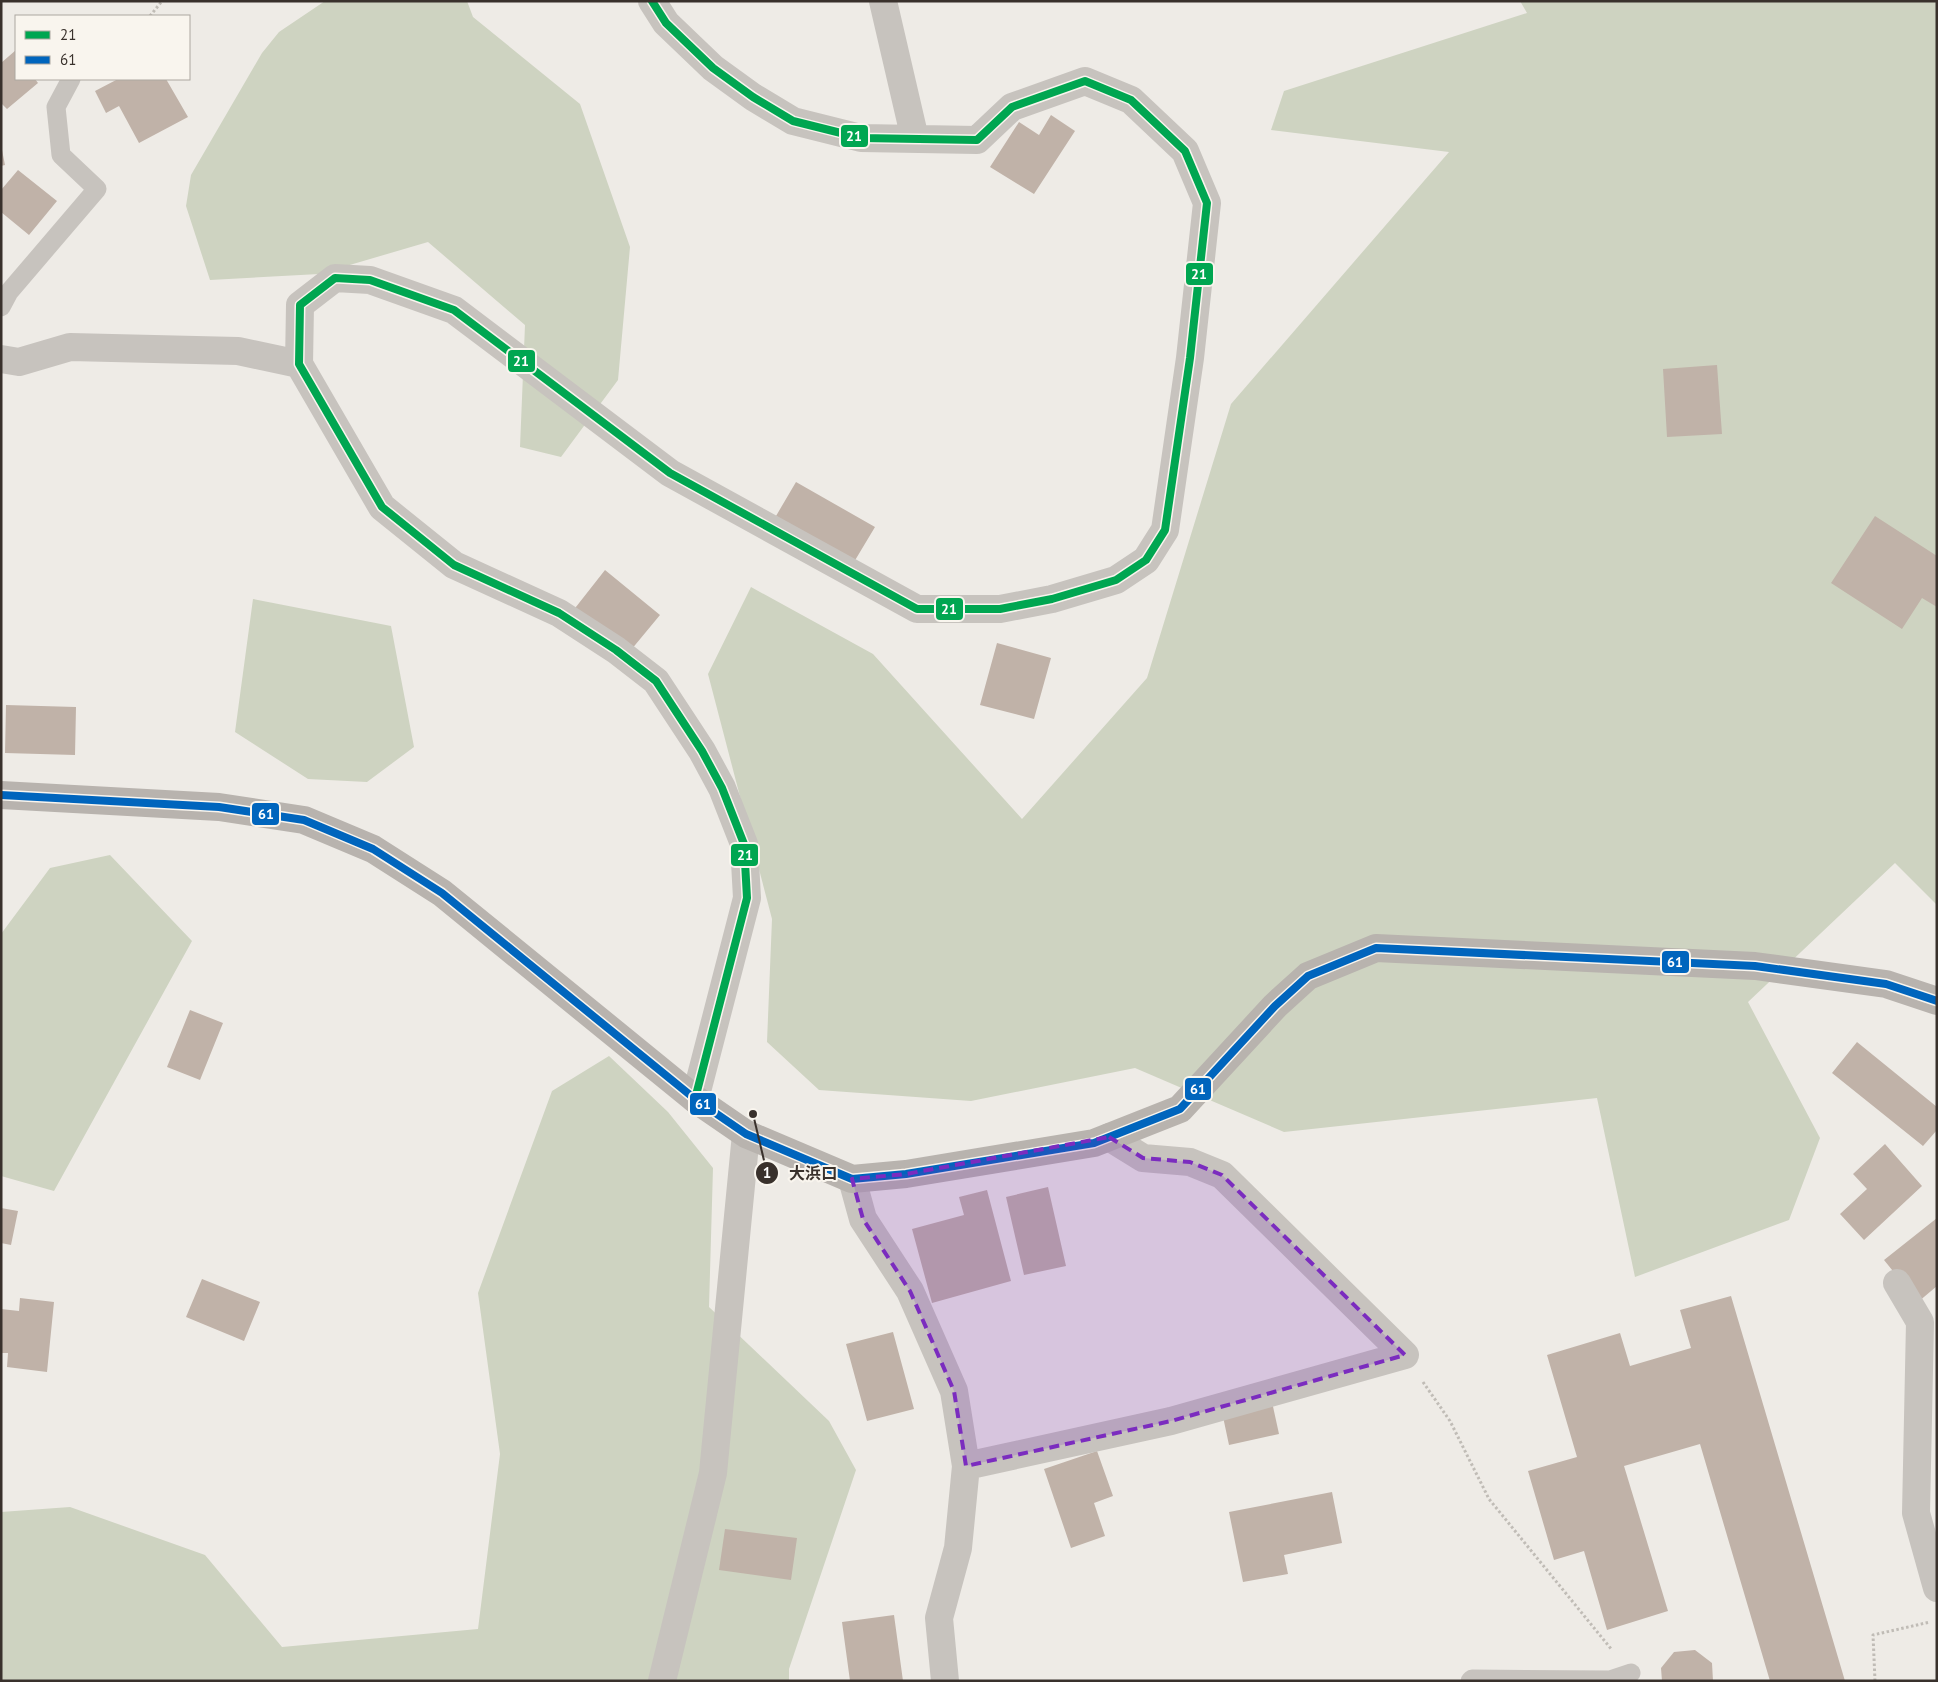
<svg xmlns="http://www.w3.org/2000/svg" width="1938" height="1682" viewBox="0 0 1938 1682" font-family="'PT Sans','Noto Sans JP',sans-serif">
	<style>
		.green { fill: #ced3c1 }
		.building { fill: #c0b2a8 }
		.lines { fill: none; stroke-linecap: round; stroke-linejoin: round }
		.path { stroke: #c0bcb6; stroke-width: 3; stroke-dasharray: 2.5 2.5; stroke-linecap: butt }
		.lane { stroke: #c7c3be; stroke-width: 19 }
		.street { stroke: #c7c3be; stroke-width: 28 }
		.secondary { stroke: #b8b3ae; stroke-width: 28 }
		.bus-1-casing { stroke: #f9f5ee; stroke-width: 11 }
		.bus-2-casing { stroke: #f9f5ee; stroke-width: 11 }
		.bus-1 { stroke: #00a651; stroke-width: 8 }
		.bus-2 { stroke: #0065bd; stroke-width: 8 }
		.marked { fill: #7b2cbf; fill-opacity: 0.2; stroke: #7b2cbf; stroke-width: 4; stroke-dasharray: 10 6; stroke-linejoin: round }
		.leader { fill: none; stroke: #39312c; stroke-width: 2 }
		.callout-dot { fill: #39312c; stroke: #f9f5ee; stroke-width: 2 }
		.mark-label { font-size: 15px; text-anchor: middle; font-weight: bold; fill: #fff }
		.callout-label { font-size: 16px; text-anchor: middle; font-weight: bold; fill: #39312c; stroke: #f9f5ee; stroke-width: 4; stroke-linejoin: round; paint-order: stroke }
		.line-badge { stroke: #f9f5ee; stroke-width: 2 }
		.badge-label { font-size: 14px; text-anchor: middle; font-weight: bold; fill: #fff }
	</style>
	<rect width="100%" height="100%" fill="#eeebe6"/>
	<!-- green -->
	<path class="green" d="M 325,1 L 467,1 L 473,17 L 580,104 L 630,247 L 618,380 L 561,457 L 520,447 L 525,325 L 428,242 L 319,274 L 210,280 L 186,206 L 191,175 L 262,53 L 279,32 Z
		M 1520,1 L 1937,1 L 1937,905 L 1895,863 L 1748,1002 L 1820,1138 L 1789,1220 L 1635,1277 L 1597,1098 L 1284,1132 L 1135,1068 L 971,1101 L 819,1090 L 767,1042 L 772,919 L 708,674 L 751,587 L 873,654 L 1022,819 L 1147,678 L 1231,404 L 1449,152 L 1271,130 L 1284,91 L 1527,13 Z
		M 253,599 L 391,626 L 414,747 L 367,782 L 308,779 L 235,732 Z
		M 110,855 L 192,941 L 54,1191 L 1,1176 L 1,934 L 50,868 Z
		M 609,1056 L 668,1112 L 713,1168 L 709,1307 L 829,1421 L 856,1470 L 789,1669 L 789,1681 L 1,1681 L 1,1512 L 70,1507 L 205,1555 L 282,1647 L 478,1629 L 500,1454 L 478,1293 L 552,1091 Z"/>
	<!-- building -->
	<path class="building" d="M 16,50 L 16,79 L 35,79 L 38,83 L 7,109 L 1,103 L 1,63 Z
		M 118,79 L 166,79 L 188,117 L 139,143 L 119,106 L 106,113 L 95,91 Z
		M 1051,115 L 1075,131 L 1034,194 L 990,167 L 1019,122 L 1039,135 Z
		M 2,150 L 5,165 L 1,166 L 1,151 Z
		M 18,170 L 57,201 L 29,235 L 1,212 L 1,190 Z
		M 1717,365 L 1722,434 L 1667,437 L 1663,369 Z
		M 796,482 L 875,527 L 854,562 L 776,516 Z
		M 1875,516 L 1937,556 L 1937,607 L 1922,598 L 1902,629 L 1831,583 Z
		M 605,570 L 660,615 L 626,656 L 572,612 Z
		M 997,643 L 1051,658 L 1034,719 L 980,705 Z
		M 6,705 L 76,707 L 75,755 L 5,753 Z
		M 190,1010 L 223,1023 L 200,1080 L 167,1067 Z
		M 1857,1042 L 1937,1107 L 1937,1130 L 1923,1146 L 1832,1073 Z
		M 1885,1144 L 1922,1186 L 1864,1240 L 1840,1214 L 1867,1189 L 1853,1174 Z
		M 1048,1187 L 1066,1266 L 1024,1275 L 1006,1197 Z
		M 987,1190 L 1011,1281 L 932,1303 L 912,1229 L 964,1215 L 959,1197 Z
		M 1,1208 L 18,1211 L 11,1245 L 1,1243 Z
		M 1937,1218 L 1937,1286 L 1918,1302 L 1884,1260 Z
		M 202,1279 L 260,1302 L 244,1341 L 186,1317 Z
		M 1731,1296 L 1845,1681 L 1770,1681 L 1700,1444 L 1624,1466 L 1668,1611 L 1607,1630 L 1584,1551 L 1554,1560 L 1528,1471 L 1577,1457 L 1547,1355 L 1620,1333 L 1630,1366 L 1691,1348 L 1680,1310 Z
		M 20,1298 L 54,1302 L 47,1372 L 7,1367 L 8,1353 L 1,1353 L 1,1309 L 19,1311 Z
		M 893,1332 L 914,1409 L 867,1421 L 846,1344 Z
		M 1272,1402 L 1279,1434 L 1229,1445 L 1222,1412 Z
		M 1097,1451 L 1113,1496 L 1094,1503 L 1105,1536 L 1071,1548 L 1044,1469 Z
		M 1332,1492 L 1342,1543 L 1284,1555 L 1288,1574 L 1243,1582 L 1229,1512 Z
		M 725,1529 L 797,1538 L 791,1580 L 719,1570 Z
		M 894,1615 L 903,1681 L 850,1681 L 842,1622 Z
		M 1695,1650 L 1712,1663 L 1713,1681 L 1662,1681 L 1661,1668 L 1674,1652 Z"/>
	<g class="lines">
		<!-- path -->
		<path class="path" d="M 150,16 L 162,1
			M 1423,1382 L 1450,1421 L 1489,1499 L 1612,1650
			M 1875,1681 L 1873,1635 L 1930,1622"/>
		<!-- lane -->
		<path class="lane" d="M 1,307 L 9,292 L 97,189 L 61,155 L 56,107 L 71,79
			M 1470,1681 L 1472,1679 L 1610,1680 L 1631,1673"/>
		<!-- street -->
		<path class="street" d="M 652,1 L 666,23 L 713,68 L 753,97 L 793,121 L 861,138 L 977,140 L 1012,107 L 1085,81 L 1131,100 L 1185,151 L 1207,203 L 1190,358 L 1165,530 L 1146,560 L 1116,580 L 1052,599 L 1000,609 L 917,609 L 670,473 L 454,310 L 370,280 L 335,278 L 300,305 L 299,364 L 382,507 L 454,565 L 559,613 L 616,650 L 656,681 L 702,751 L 722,788 L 744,844 L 747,898 L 695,1099
			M 883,1 L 915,139
			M 1,359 L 19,362 L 70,347 L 238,351 L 299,364
			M 852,1179 L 863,1219 L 910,1291 L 954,1391 L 966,1466 L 958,1548 L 939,1618 L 945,1681
			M 1897,1283 L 1920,1322 L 1916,1513 L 1937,1588
			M 966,1466 L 1171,1421 L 1405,1355 L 1222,1175 L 1190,1162 L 1143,1158 L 1109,1137
			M 662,1681 L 713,1473 L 746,1134"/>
		<!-- secondary -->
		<path class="secondary" d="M 1,795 L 219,807 L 304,820 L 373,849 L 442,893 L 695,1099 L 746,1134 L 852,1179 L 906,1174 L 1094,1143 L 1180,1109 L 1275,1006 L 1308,976 L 1376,948 L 1755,966 L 1886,984 L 1937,1001"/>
		<defs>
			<path id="bus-1" d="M 652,1 L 666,23 L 713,68 L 753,97 L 793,121 L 861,138 L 977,140 L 1012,107 L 1085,81 L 1131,100 L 1185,151 L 1207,203 L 1190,358 L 1165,530 L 1146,560 L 1116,580 L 1052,599 L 1000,609 L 917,609 L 670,473 L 454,310 L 370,280 L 335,278 L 300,305 L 299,364 L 382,507 L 454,565 L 559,613 L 616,650 L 656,681 L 702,751 L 722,788 L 744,844 L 747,898 L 695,1099"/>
			<path id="bus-2" d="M 1,795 L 219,807 L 304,820 L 373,849 L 442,893 L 695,1099 L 746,1134 L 852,1179 L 906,1174 L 1094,1143 L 1180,1109 L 1275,1006 L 1308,976 L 1376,948 L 1755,966 L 1886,984 L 1937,1001"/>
		</defs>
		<!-- bus-1 casing -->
		<use href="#bus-1" class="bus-1-casing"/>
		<!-- bus-2 casing -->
		<use href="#bus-2" class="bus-2-casing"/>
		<!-- bus-1 -->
		<use href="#bus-1" class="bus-1"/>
		<!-- bus-2 -->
		<use href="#bus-2" class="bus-2"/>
	</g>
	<!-- marked area -->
	<path class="marked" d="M 1109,1137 L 1143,1158 L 1190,1162 L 1222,1175 L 1405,1355 L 1171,1421 L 966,1466 L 954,1391 L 910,1291 L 863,1219 L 852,1179 L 906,1174 Z"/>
	<!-- callouts -->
	<path class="leader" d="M753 1114L767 1173"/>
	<g class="callout-dot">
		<circle cx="753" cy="1114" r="5"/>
		<circle cx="767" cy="1173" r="12"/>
	</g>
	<g class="mark-label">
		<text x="767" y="1178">1</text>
	</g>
	<g class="callout-label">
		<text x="813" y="1179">大浜口</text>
	</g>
	<g class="line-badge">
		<rect x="840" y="124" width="29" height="24" rx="5" fill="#00a651"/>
		<rect x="1185" y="262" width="29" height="24" rx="5" fill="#00a651"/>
		<rect x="507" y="349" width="29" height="24" rx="5" fill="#00a651"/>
		<rect x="935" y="597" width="29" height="24" rx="5" fill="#00a651"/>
		<rect x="251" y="802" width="29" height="24" rx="5" fill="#0065bd"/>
		<rect x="730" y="843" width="29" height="24" rx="5" fill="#00a651"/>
		<rect x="1661" y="950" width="29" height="24" rx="5" fill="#0065bd"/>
		<rect x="1184" y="1077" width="28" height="24" rx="5" fill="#0065bd"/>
		<rect x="689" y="1092" width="28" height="24" rx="5" fill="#0065bd"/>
	</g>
	<g class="badge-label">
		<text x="854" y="141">21</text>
		<text x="1199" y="279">21</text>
		<text x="521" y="366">21</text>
		<text x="949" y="614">21</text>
		<text x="266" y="819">61</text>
		<text x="745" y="860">21</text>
		<text x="1675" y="967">61</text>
		<text x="1198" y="1094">61</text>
		<text x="703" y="1109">61</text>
	</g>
	<!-- border -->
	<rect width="1938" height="1682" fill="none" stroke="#39312c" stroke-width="5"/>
	<!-- legend -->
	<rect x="15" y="15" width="175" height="65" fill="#f9f5ee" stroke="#aca7a0"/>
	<rect x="25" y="31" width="25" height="8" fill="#00a651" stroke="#aca7a0"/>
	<text x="60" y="40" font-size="15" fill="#39312c">21</text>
	<rect x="25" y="56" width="25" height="8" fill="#0065bd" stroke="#aca7a0"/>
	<text x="60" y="65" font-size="15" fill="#39312c">61</text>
</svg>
